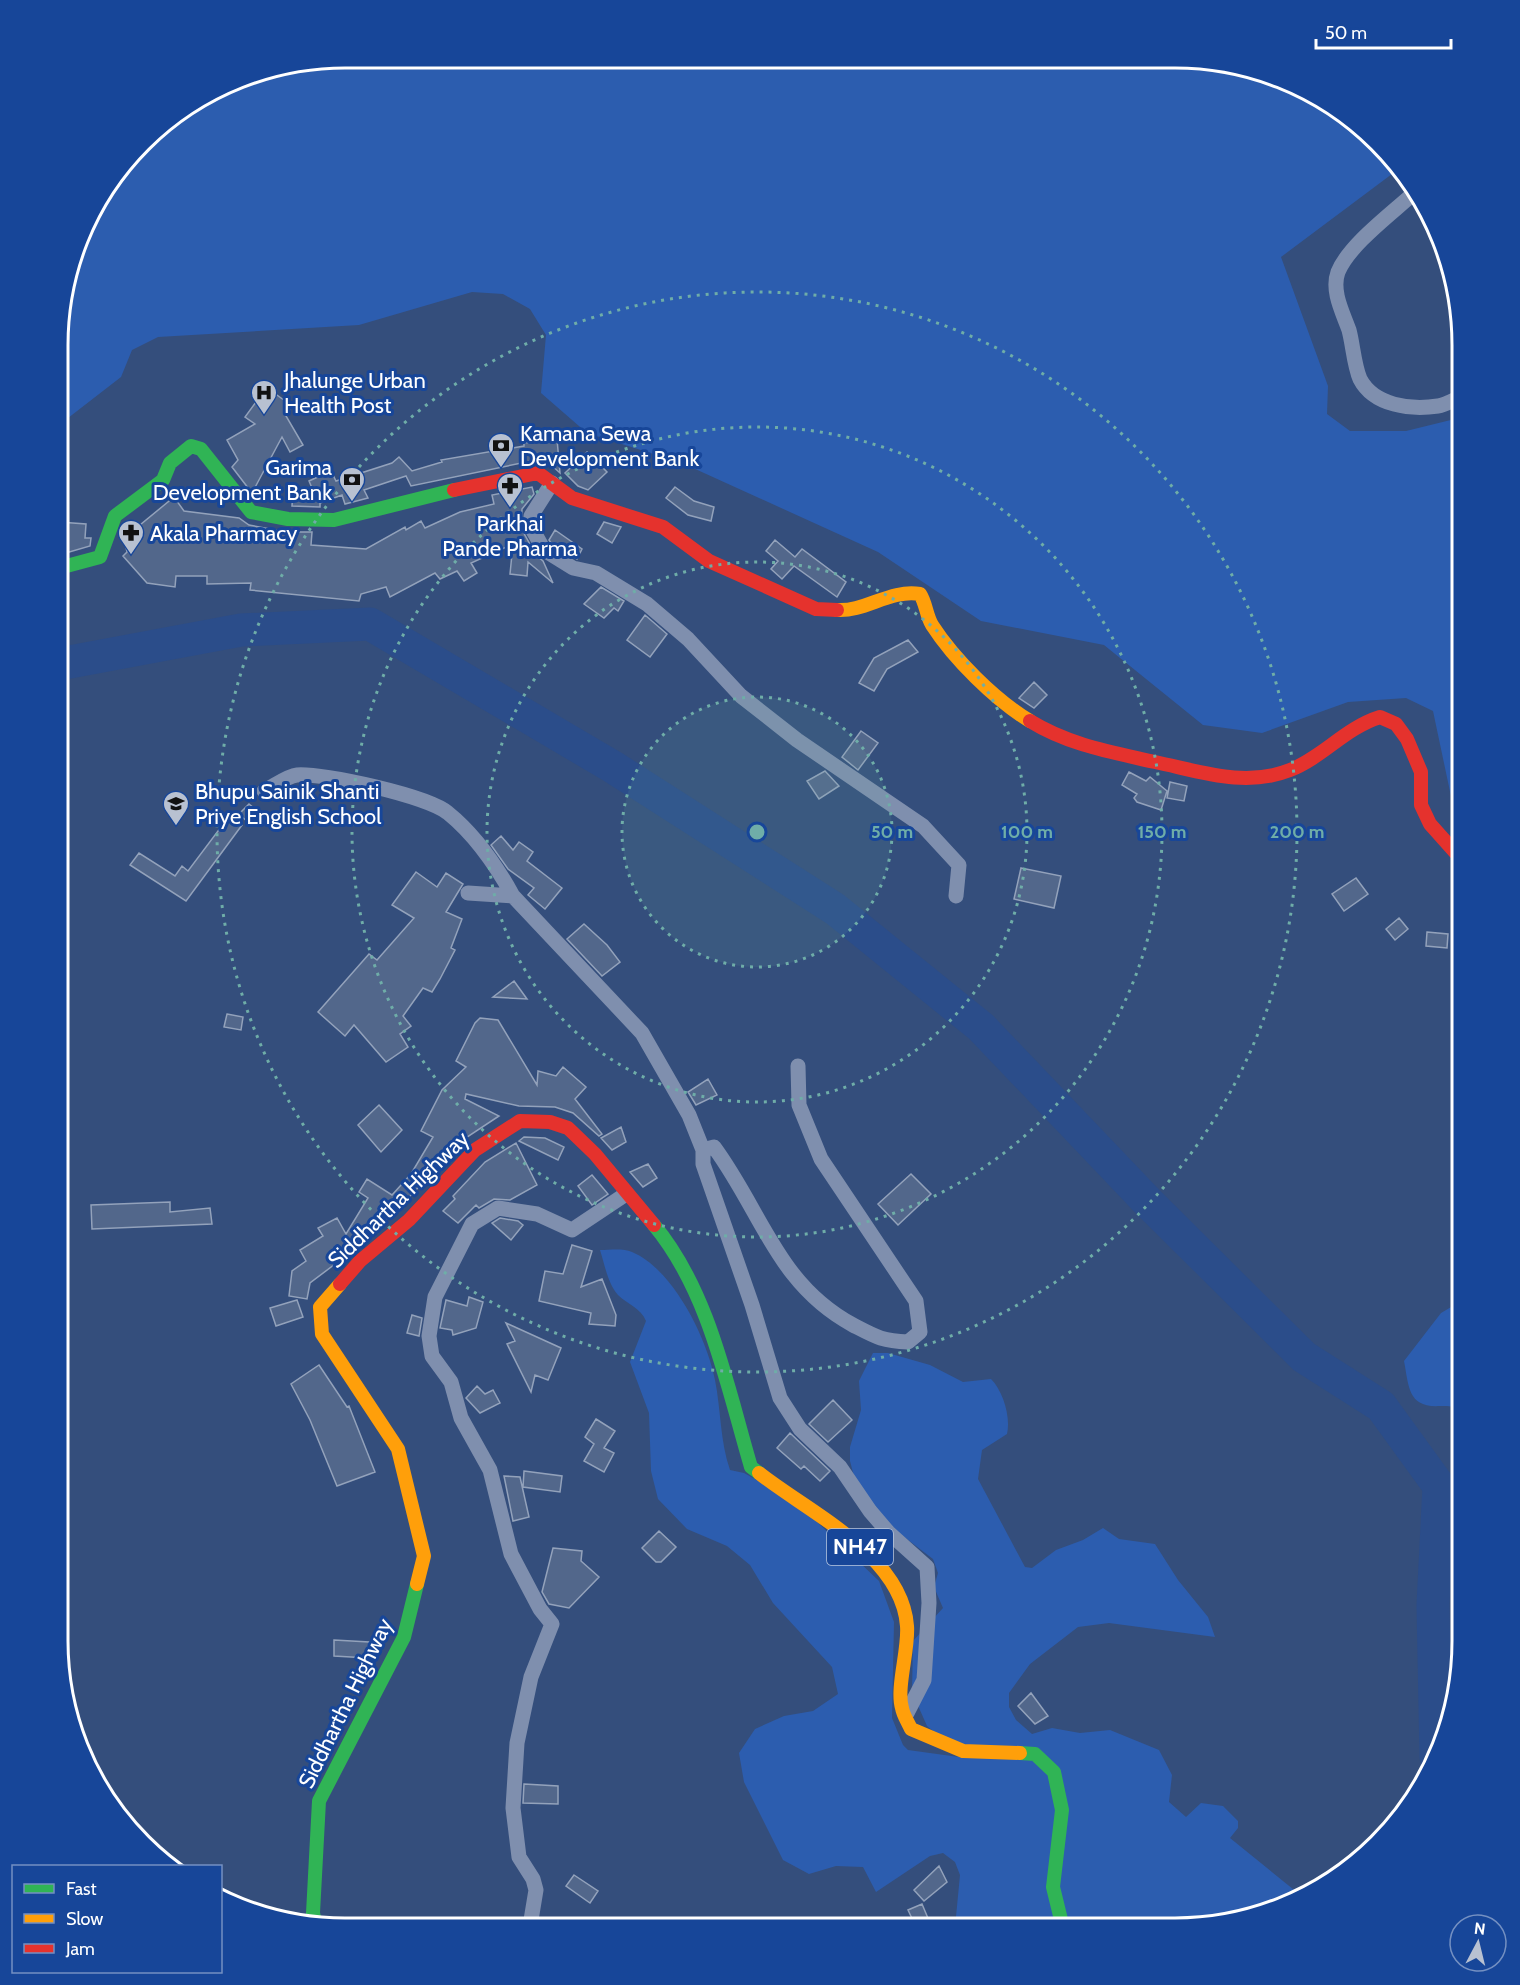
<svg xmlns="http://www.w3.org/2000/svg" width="1520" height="1985" viewBox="0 0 1520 1985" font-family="Cabin,sans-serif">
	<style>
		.green { fill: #2c5daf }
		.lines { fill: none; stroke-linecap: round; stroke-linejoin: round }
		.river { stroke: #2b4d8a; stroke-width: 33 }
		.building { fill: #52678b; stroke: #93a2bb; stroke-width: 1.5 }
		.street { stroke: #7f8fae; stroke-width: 15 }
		.fast { stroke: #30b455; stroke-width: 14 }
		.slow { stroke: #ff9f0a; stroke-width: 14 }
		.jam { stroke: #e5322d; stroke-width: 14 }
		.ring { fill: none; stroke: #6fada8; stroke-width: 3; stroke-dasharray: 3 6 }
		.labels { text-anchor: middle; stroke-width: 6; stroke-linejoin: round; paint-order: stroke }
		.shield { fill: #174699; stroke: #b9c8e0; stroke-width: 1.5 }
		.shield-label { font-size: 21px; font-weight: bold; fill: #fff }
		.poi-label { font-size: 22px; fill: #fff; stroke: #174699; text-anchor: start }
		.street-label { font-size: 22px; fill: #fff; stroke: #174699 }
		.rim { fill: none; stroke: #fff; stroke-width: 3 }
		.centre { fill: #6fada8; stroke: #174699; stroke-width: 3 }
		.ring-label { font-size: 18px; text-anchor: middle; font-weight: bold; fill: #6fada8; stroke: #174699; stroke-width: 6; stroke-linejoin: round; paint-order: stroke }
	</style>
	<rect width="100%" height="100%" fill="#344e7c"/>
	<!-- green -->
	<path class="green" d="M 345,57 L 1213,60 L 1285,79 L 1350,116 L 1396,171 L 1281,257 L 1328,386 L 1327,414 L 1350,431 L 1406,431 L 1463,417 L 1463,805 L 1452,801 L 1433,711 L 1406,698 L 1348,702 L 1262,733 L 1203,725 L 1104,645 L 981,621 L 878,552 L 682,463 L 587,433 L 541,393 L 546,335 L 530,309 L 503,294 L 472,292 L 359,325 L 158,337 L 132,350 L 121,377 L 59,425 L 60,307 L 95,201 L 155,128 L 252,72 Z
		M 600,1250 C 610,1250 623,1248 632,1252 C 673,1269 707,1338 715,1380 C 721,1410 720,1441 730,1470 L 744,1473 L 795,1501 L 879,1581 L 894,1622 L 892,1718 L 903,1745 L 908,1750 L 966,1758 L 927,1726 L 912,1692 L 913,1641 L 943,1608 L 934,1587 L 938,1573 L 933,1559 L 891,1527 L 856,1484 L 850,1461 L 850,1447 L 861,1410 L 859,1381 L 873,1353 L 888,1353 L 930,1365 L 963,1382 L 991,1379 C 1003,1391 1011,1417 1007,1434 L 982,1450 L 978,1479 L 1025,1567 L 1032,1568 L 1056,1550 L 1083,1540 L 1103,1528 L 1119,1539 L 1155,1544 L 1178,1580 L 1208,1617 L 1215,1637 L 1109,1623 L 1078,1627 L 1030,1664 L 1009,1693 L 1009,1707 L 1016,1720 L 1032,1734 L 1052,1728 L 1080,1733 L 1110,1730 L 1159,1750 L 1172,1775 L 1169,1802 L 1186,1817 L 1201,1803 L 1223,1806 L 1238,1821 L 1238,1828 L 1230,1838 L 1304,1898 L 1176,1928 L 955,1927 L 960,1875 L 955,1862 L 943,1853 L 930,1856 L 876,1892 L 863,1867 L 836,1866 L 809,1874 L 783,1860 L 744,1782 L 739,1753 L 755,1729 L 784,1716 L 813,1711 L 838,1694 L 832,1667 L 773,1603 L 750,1565 L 727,1546 L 687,1529 L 658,1499 L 651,1471 L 649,1413 L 630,1362 L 646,1321 C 641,1308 627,1304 618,1295 C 607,1282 605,1265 600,1250 Z
		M 1463,1300 L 1462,1411 C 1454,1406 1450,1406 1440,1406 C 1408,1408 1409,1387 1404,1361 L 1441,1313 Z"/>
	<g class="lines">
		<!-- river -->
		<path class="river" d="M 59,664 L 241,630 L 370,624 L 613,767 L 835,909 L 981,1027 L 1147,1201 L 1304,1357 L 1381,1406 L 1439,1486 L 1433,1605 L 1436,1757"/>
	</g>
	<!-- building -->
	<path class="building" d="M 270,390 L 292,406 L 286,416 L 303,445 L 290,452 L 282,437 L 252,493 L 232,467 L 238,460 L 227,440 L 255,424 L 245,417 L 259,398 L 263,401 Z
		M 557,439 L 560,473 L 548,462 L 536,460 L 411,486 L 406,476 L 364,490 L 368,498 L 345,504 L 342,495 L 320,503 L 320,507 L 292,506 L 293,491 L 314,493 L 309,481 L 331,471 L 336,481 L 392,463 L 399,457 L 412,471 L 442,462 L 441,460 L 524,446 L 524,443 Z
		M 587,452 L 607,472 L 588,490 L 578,486 L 565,473 Z
		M 532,487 L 534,494 L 522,509 L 521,528 L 536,555 L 543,561 L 553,583 L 528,562 L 527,576 L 510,574 L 513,544 L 471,563 L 477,573 L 464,581 L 457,571 L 440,579 L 435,573 L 390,597 L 386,587 L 361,594 L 359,601 L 250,590 L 251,583 L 207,584 L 207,576 L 176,576 L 175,587 L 147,583 L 123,556 L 127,552 L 123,532 L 135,529 L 174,497 L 184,511 L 239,518 L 249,525 L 286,532 L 312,532 L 311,545 L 366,549 L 405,527 L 406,530 L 421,521 L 425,528 L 460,512 L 494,504 L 492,495 Z
		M 675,487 L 694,501 L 714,507 L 711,521 L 688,515 L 666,498 Z
		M 59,522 L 86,524 L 85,538 L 91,538 L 90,546 L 59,555 Z
		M 604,522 L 621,527 L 612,543 L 597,534 Z
		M 555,530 L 582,549 L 577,559 L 551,543 L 549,540 Z
		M 775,540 L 795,557 L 802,549 L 846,582 L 837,597 L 794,566 L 782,579 L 771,569 L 778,561 L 766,551 Z
		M 601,587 L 624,601 L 618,611 L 614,608 L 604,618 L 584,604 Z
		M 645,615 L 667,634 L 650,657 L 627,640 Z
		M 908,640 L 918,652 L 887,669 L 874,691 L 859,683 L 874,658 Z
		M 1034,682 L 1047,695 L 1034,708 L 1019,698 Z
		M 861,731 L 878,743 L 858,770 L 842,757 Z
		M 825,771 L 839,786 L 819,799 L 807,781 Z
		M 1129,772 L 1146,781 L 1150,777 L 1167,791 L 1161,810 L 1137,802 L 1134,798 L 1137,794 L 1122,785 Z
		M 1170,782 L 1187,786 L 1184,801 L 1167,798 Z
		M 249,804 L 261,814 L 251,825 L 239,814 Z
		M 230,815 L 242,825 L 186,901 L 130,865 L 139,853 L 175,876 L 182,866 L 188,871 Z
		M 501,836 L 513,850 L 519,842 L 533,852 L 527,861 L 562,888 L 545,909 L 528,895 L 534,888 L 508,869 L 491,845 Z
		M 1021,868 L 1061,876 L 1054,908 L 1014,899 Z
		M 416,872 L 437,887 L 446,873 L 463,884 L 446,912 L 462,919 L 451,948 L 455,950 L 440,979 L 432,992 L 423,988 L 403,1016 L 411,1026 L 400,1034 L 408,1047 L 386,1062 L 354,1025 L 345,1036 L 318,1012 L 369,954 L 377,960 L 414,918 L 392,905 Z
		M 1356,878 L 1368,894 L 1344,911 L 1332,894 Z
		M 1399,918 L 1408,929 L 1395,940 L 1386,929 Z
		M 584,924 L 607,945 L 620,962 L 602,976 L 567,939 Z
		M 1427,932 L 1448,934 L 1447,948 L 1426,946 Z
		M 514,981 L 527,999 L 493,997 Z
		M 227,1014 L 243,1017 L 241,1030 L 224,1027 Z
		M 480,1018 L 498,1020 L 537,1085 L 538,1071 L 556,1076 L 563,1067 L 586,1087 L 575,1099 L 602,1134 L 599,1136 L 573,1113 L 555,1107 L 519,1106 L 466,1094 L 465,1099 L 499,1116 L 464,1139 L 398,1209 L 339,1261 L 310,1283 L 307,1299 L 289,1296 L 292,1271 L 306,1261 L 300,1250 L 323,1236 L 318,1228 L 337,1218 L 346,1234 L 368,1198 L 359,1192 L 367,1179 L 392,1195 L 411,1174 L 433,1137 L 421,1131 L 442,1090 L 466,1067 L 456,1061 L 475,1023 Z
		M 708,1079 L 717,1095 L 696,1105 L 688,1092 Z
		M 379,1105 L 402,1130 L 381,1152 L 358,1125 Z
		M 621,1127 L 626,1142 L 612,1150 L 601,1138 Z
		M 524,1137 L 545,1138 L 564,1147 L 558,1160 L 519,1141 Z
		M 516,1143 L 537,1185 L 510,1200 L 494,1199 L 479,1208 L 476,1205 L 458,1223 L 443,1211 L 455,1199 L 453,1196 L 485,1162 Z
		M 648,1164 L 657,1178 L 643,1187 L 630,1172 Z
		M 911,1174 L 931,1194 L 898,1225 L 878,1204 Z
		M 592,1175 L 608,1194 L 592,1205 L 578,1186 Z
		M 170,1202 L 170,1212 L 210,1208 L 212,1224 L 92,1229 L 91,1205 Z
		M 500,1218 L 518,1221 L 523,1225 L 511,1240 L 492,1223 Z
		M 572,1245 L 592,1251 L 581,1287 L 602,1279 L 616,1315 L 615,1326 L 589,1324 L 591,1313 L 539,1301 L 545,1271 L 563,1274 Z
		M 469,1297 L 483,1302 L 476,1328 L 453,1335 L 452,1330 L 440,1328 L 446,1300 L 467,1306 Z
		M 297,1300 L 303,1317 L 276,1326 L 270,1308 Z
		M 412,1315 L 422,1318 L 419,1336 L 407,1333 Z
		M 506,1323 L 561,1348 L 548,1380 L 535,1375 L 531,1392 L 507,1344 L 515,1341 Z
		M 319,1365 L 347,1407 L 349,1406 L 375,1472 L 337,1486 L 310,1420 L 291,1384 Z
		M 477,1386 L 485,1394 L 493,1390 L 500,1403 L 480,1413 L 466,1398 Z
		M 833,1400 L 852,1420 L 828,1442 L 809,1424 Z
		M 596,1419 L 615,1431 L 604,1448 L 614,1453 L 604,1472 L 584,1461 L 594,1444 L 585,1437 Z
		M 790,1433 L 830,1471 L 820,1481 L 804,1466 L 801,1469 L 777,1448 Z
		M 524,1471 L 562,1476 L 560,1492 L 523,1487 Z
		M 504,1476 L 520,1477 L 529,1517 L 513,1521 Z
		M 659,1531 L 676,1547 L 661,1562 L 656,1562 L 642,1548 Z
		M 553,1548 L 582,1551 L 581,1561 L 599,1577 L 569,1608 L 549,1604 L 542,1592 Z
		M 334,1640 L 369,1642 L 368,1658 L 334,1656 Z
		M 1031,1693 L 1048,1716 L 1035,1724 L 1018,1706 Z
		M 524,1784 L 558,1786 L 558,1804 L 523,1803 Z
		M 939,1866 L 947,1882 L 924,1901 L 914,1890 Z
		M 574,1875 L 598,1891 L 590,1903 L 566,1886 Z
		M 922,1904 L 930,1923 L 916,1927 L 908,1910 Z"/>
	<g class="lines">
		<!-- street -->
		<path class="street" d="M 1414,193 C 1391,214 1349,245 1338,272 C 1331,291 1343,313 1349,330 C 1353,345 1354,365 1360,379 C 1374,406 1411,410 1438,406 C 1446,405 1455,399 1463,396
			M 552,483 L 531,516 L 531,527 L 544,550 L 573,568 L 596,573 L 647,604 L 688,639 L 741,696 L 797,740 L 923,826 L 959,865 L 956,896
			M 264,791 C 273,787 287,776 297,775 C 324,773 428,796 448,813 C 474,834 497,867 513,896
			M 468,893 L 513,896 L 642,1033 L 689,1115 L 703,1150
			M 798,1066 L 799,1105 L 821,1159 L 916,1301 L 920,1332 L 908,1342 C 882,1341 876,1337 853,1325 C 777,1284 762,1212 714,1147 L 703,1150 L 703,1164 L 752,1305 L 780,1398 L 800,1429 L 840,1467 L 870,1511 L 888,1532 L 927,1567 L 929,1603 L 924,1680 L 907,1713
			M 530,1926 L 536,1890 L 533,1879 L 519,1857 L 513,1808 L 517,1743 L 531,1677 L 552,1624 L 540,1609 L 511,1554 L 490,1470 L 461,1418 L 451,1382 L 432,1356 L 429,1336 L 435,1297 L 472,1224 L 498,1208 L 537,1214 L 572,1230 L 626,1194"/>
		<!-- fast -->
		<path class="fast" d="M 59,568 L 100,557 L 115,516 L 163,480 L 170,463 L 191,446 L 201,449 L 251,512 L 288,519 L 334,520 L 454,490
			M 654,1225 C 709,1291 727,1386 751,1467 L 759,1473
			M 1020,1753 L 1035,1754 L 1054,1772 L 1062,1810 L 1053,1887 L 1063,1928
			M 316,1926 L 313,1913 L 319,1801 L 404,1637 L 417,1584"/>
		<!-- slow -->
		<path class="slow" d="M 837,610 C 865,612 890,589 920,594 C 926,603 926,615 932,625 C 954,659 995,700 1030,721
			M 340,1284 L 320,1307 L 322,1334 L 398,1449 L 424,1556 L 417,1584
			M 759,1473 C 808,1512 902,1555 907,1626 C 909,1649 896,1688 902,1708 C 903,1715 908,1722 911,1729 L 963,1751 L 1020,1753"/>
		<!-- jam -->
		<path class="jam" d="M 454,490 L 538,473 L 572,498 L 663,527 L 709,561 L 816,609 L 837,610
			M 1030,721 C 1069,745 1111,752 1155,762 C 1199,771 1245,788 1290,770 C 1323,757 1345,728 1380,717 L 1396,724 L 1407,739 L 1421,772 L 1421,805 L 1430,824 L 1463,861
			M 340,1284 L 360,1261 L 409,1220 L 475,1150 L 520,1121 L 550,1122 L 568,1128 L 595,1154 L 654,1225"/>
	</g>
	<!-- distance rings -->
	<circle cx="757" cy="832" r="135" fill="#6fada8" fill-opacity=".12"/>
	<g class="ring">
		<circle cx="757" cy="832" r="135"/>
		<circle cx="757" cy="832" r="270"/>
		<circle cx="757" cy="832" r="405"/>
		<circle cx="757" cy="832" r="540"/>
	</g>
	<!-- icons -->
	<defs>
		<symbol id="hospital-pin" viewBox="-11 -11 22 30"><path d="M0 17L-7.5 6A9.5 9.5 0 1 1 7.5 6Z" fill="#b8c1d1" stroke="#174699"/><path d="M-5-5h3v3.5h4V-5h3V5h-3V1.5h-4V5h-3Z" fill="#111"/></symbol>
		<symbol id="bank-pin" viewBox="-11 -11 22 30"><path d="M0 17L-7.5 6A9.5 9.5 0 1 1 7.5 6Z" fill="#b8c1d1" stroke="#174699"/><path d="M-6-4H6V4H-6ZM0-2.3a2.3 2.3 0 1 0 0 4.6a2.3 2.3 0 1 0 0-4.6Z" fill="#111"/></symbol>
		<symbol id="pharmacy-pin" viewBox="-11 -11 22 30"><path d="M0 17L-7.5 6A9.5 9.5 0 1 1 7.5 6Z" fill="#b8c1d1" stroke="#174699"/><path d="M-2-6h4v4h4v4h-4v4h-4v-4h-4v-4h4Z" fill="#111"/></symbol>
		<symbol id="school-pin" viewBox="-11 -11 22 30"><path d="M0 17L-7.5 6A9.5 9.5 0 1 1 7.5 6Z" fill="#b8c1d1" stroke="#174699"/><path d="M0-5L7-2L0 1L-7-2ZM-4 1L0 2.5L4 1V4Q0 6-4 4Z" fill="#111"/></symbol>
	</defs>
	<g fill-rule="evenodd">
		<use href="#hospital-pin" x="249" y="378" width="30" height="40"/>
		<use href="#bank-pin" x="486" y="431" width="30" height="40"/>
		<use href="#bank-pin" x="337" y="465" width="30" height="40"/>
		<use href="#pharmacy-pin" x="495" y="471" width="30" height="40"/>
		<use href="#pharmacy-pin" x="116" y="518" width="30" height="40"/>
		<use href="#school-pin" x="161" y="789" width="30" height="40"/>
	</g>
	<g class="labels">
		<!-- shield labels -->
		<rect class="shield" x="827" y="1529" width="66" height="36" rx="4.5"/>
		<g class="shield-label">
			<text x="860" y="1554">NH47</text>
		</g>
		<!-- poi labels -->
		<g class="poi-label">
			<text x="284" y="388">Jhalunge Urban<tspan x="284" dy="25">Health Post</tspan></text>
			<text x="520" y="441">Kamana Sewa<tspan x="520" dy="25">Development Bank</tspan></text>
			<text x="332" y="475" text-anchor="end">Garima<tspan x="332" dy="25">Development Bank</tspan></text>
			<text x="510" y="531" text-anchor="middle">Parkhai<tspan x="510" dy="25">Pande Pharma</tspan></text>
			<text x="150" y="541">Akala Pharmacy</text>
			<text x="195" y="799">Bhupu Sainik Shanti<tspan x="195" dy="25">Priye English School</tspan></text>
		</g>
		<!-- street labels -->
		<g class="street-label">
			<text transform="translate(398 1199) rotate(-44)" y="8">Siddhartha Highway</text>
			<text transform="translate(345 1703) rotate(-64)" y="8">Siddhartha Highway</text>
		</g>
	</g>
	<!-- crop -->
	<path d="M0 0H1520V1985H0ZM345 68H1175A277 277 0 0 1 1452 345V1641A277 277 0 0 1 1175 1918H345A277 277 0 0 1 68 1641V345A277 277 0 0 1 345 68Z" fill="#174699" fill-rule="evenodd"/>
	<path class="rim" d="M345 68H1175A277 277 0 0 1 1452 345V1641A277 277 0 0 1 1175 1918H345A277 277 0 0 1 68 1641V345A277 277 0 0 1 345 68Z"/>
	<circle cx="757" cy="832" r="9" class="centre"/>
	<g class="ring-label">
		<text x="892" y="838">50 m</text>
		<text x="1027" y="838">100 m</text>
		<text x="1162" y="838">150 m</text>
		<text x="1297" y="838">200 m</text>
	</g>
	<!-- legend -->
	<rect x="12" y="1865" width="210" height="108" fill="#174699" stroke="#7490c2" stroke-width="1.5"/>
	<rect x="24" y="1884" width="30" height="9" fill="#30b455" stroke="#7490c2" stroke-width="1.5"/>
	<text x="66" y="1895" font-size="18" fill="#ffffff">Fast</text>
	<rect x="24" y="1914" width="30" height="9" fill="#ff9f0a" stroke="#7490c2" stroke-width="1.5"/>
	<text x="66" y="1925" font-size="18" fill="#ffffff">Slow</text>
	<rect x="24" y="1944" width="30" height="9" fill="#e5322d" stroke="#7490c2" stroke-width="1.5"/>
	<text x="66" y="1955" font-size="18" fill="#ffffff">Jam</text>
	<!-- north arrow -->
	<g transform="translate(1478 1943) rotate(7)"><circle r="28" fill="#174699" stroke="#7490c2" stroke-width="1.5"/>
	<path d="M0-4.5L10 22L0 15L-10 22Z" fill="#b8c1d1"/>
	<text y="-9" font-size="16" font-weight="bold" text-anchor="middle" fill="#ffffff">N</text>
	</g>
	<!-- scale -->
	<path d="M1316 39v9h135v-9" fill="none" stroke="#ffffff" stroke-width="3"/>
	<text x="1325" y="39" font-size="18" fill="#ffffff" stroke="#174699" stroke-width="4.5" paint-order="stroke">50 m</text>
</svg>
